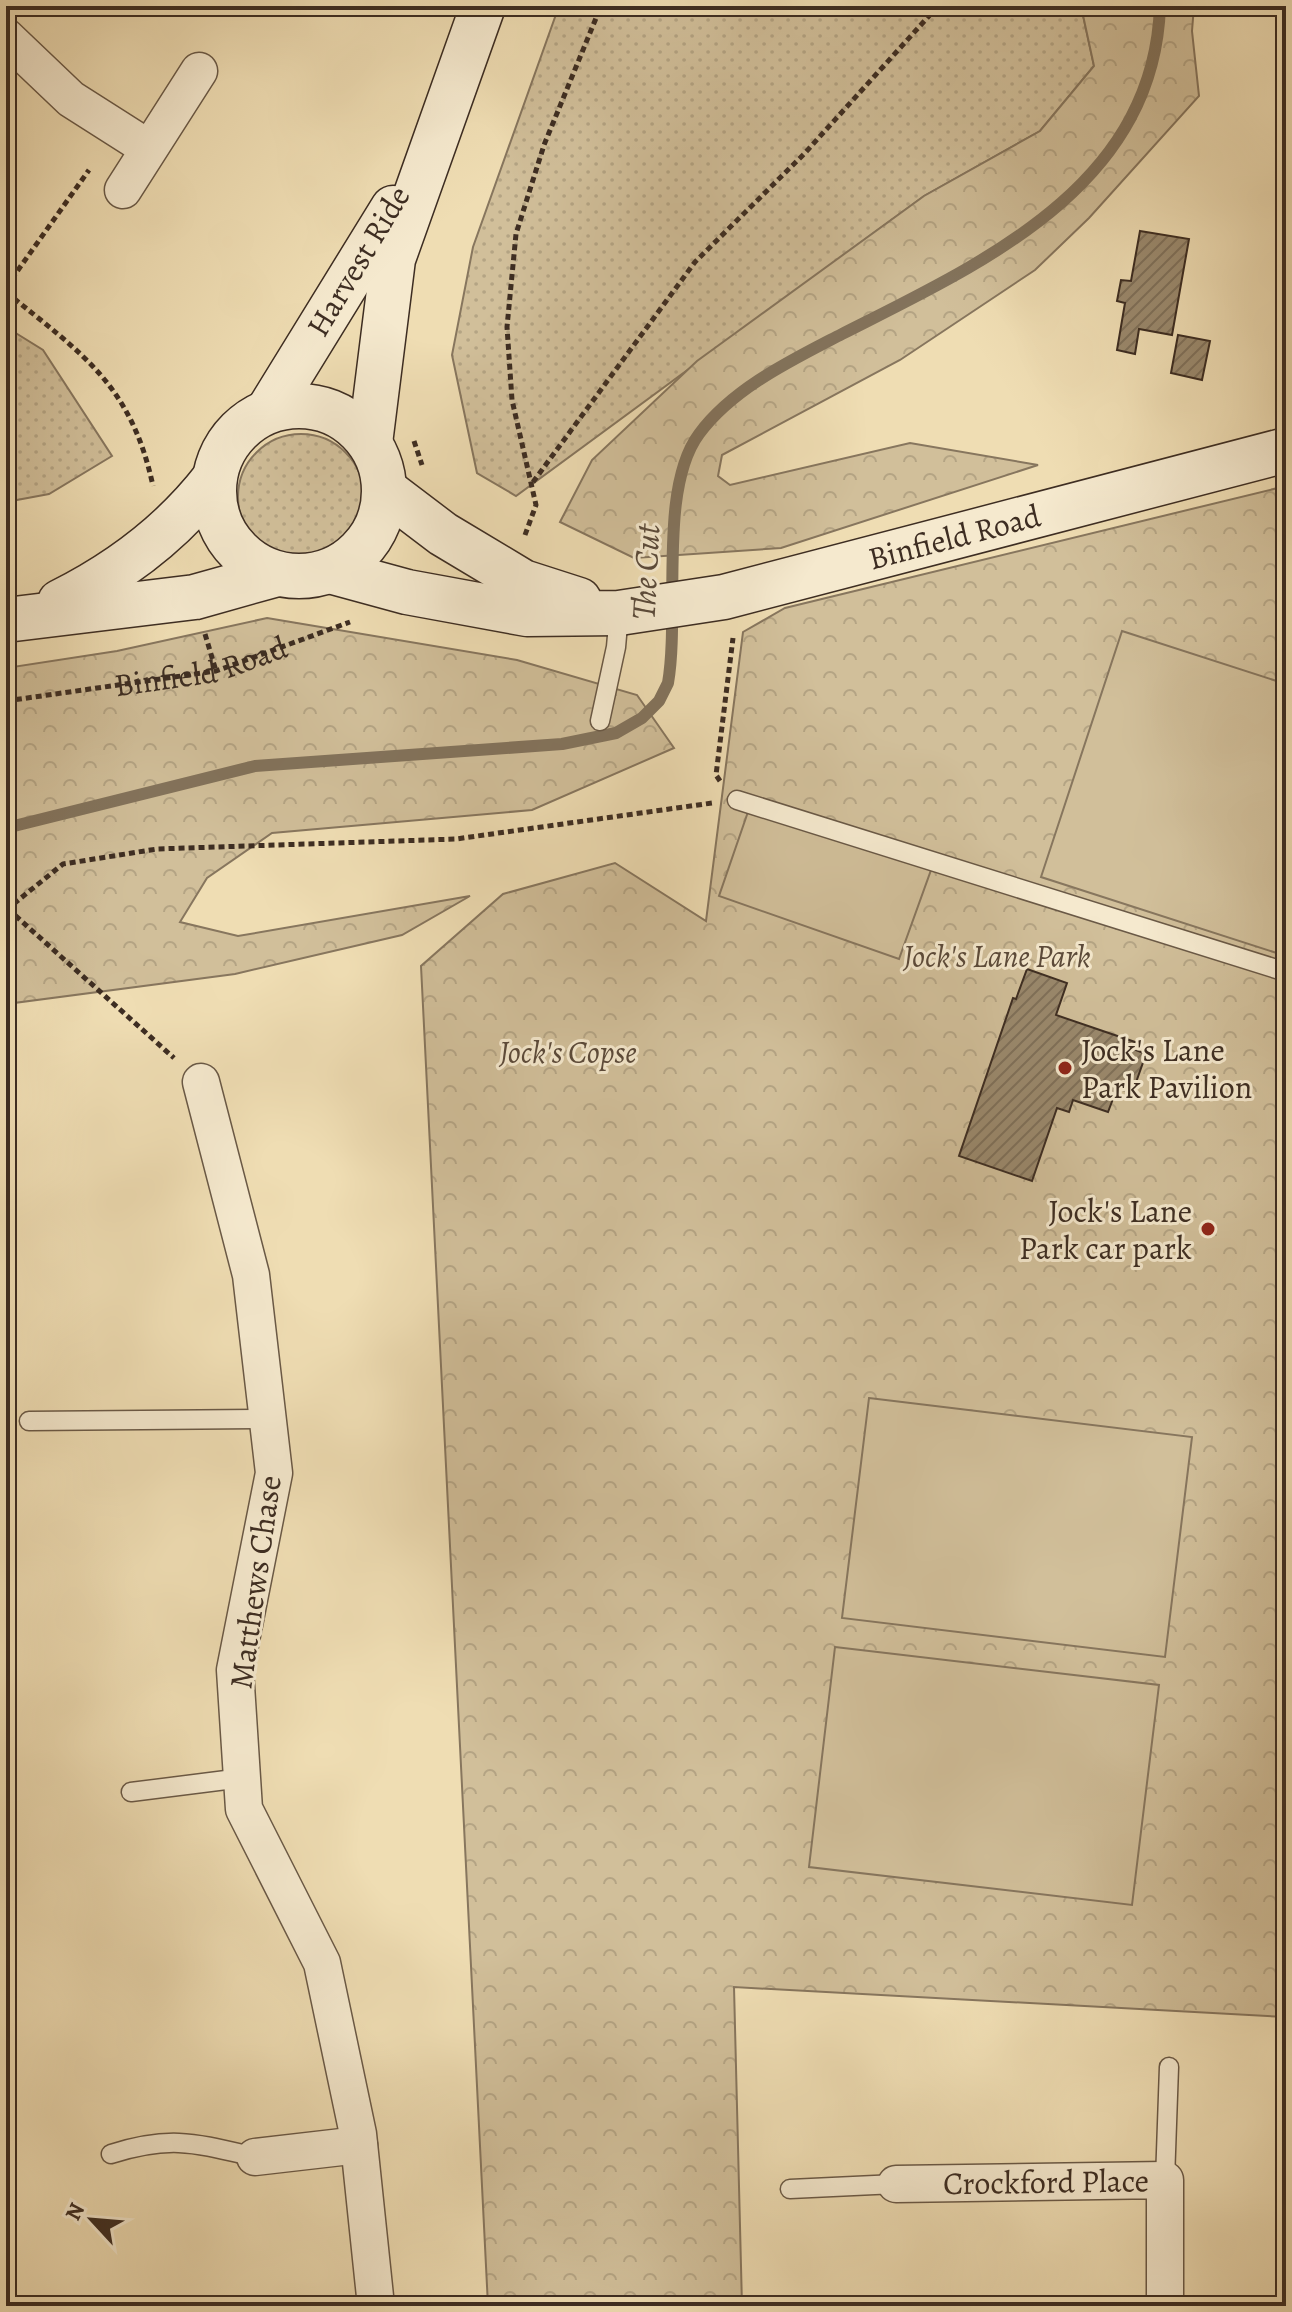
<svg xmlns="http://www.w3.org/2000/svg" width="1292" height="2312" viewBox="0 0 1292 2312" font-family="Alegreya,serif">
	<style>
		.grass { fill: url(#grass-dots); stroke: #87765e; stroke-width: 2 }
		.forest { fill: url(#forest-crowns); stroke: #87765e; stroke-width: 2 }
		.pitch { fill: #d1bf9a; stroke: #87765e; stroke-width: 2 }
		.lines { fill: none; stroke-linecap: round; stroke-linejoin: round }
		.stream { stroke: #83735c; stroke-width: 12 }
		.building { fill: url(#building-hatch); stroke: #3d2d22; stroke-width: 2 }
		.lane-casing { stroke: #6a5946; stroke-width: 21 }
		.street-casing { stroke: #6a5946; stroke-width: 39 }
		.secondary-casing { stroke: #3d2d22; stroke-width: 47 }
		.path { stroke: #3d2d22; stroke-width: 5; stroke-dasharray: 6 4; stroke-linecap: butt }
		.lane { stroke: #f5e9ce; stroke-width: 18 }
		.street { stroke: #f5e9ce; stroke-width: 36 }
		.secondary { stroke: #f5e9ce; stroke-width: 44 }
		.poi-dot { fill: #8f2418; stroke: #f5e9ce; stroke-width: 3 }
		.labels { text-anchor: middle; stroke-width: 6; stroke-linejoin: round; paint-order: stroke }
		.street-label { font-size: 32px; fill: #3d2d22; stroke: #f5e9ce }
		.park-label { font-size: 32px; font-style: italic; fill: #5b4a3a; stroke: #f5e9ce }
		.poi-label { font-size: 32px; fill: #3d2d22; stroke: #f5e9ce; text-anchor: start }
		.water-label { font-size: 34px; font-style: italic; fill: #5a4a3a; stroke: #f5e9ce }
	</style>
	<defs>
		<pattern id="grass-dots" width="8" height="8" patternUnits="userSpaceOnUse" patternTransform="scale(2)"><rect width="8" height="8" fill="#d1bf9a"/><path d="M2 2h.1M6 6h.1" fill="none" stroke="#b4a484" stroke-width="1.8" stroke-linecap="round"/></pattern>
		<pattern id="forest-crowns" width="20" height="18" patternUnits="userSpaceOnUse" patternTransform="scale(2)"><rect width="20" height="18" fill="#d1bf9a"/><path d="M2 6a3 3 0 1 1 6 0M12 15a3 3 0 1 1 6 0" fill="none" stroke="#b4a484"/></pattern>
		<pattern id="building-hatch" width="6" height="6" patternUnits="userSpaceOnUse" patternTransform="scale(2)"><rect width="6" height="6" fill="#9a896d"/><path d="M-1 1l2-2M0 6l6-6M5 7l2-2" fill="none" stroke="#7f7059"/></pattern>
	</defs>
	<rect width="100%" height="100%" fill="#efddb3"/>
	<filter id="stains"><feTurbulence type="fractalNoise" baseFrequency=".0025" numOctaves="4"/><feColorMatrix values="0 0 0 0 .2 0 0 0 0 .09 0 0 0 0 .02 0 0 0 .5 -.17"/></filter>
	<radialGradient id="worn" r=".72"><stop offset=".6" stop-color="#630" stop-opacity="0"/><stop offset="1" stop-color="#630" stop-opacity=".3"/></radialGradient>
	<!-- grass -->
	<path class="grass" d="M 559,6 L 1081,6 L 1094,66 L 1040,131 L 924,196 L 516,496 L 477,473 L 452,355 L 473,247 Z
		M 6,327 L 43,350 L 112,456 L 49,494 L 6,502 Z
		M238 497a63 63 0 1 1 126 0a63 63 0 1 1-126 0Z"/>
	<!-- forest -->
	<path class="forest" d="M 1081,6 L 1194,6 L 1192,31 L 1199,96 L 1089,218 L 1035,270 L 900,360 L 722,455 L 718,476 L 730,485 L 910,443 L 1038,465 L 781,548 L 634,558 L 560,522 L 592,460 L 697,361 L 924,196 L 1040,131 L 1094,66 Z
		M 1286,486 L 1286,2017 L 734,1987 L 742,2306 L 488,2306 L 421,966 L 503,894 L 615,863 L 706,921 L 743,632 L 785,608 Z
		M 267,618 L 517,660 L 637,695 L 674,748 L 532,810 L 272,833 L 207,878 L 180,922 L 238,936 L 470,896 L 402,935 L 235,974 L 6,1004 L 6,668 L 117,651 Z"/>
	<!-- pitch -->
	<path class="pitch" d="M 1122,631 L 1286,684 L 1286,956 L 1041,877 Z
		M 750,806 L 931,870 L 899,959 L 719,896 Z
		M 869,1398 L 1192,1437 L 1165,1657 L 842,1618 Z
		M 835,1647 L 1159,1685 L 1132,1905 L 809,1867 Z"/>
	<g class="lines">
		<!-- stream -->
		<path class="stream" d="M 6,828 L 255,766 L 562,744 L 616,733 L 642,718 L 659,701 L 668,683 C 680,614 658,489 699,434 C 733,388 792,360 842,334 C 982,263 1154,187 1160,6"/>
	</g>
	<!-- building -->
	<path class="building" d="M 1140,231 L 1189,239 L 1172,335 L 1139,329 L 1135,354 L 1117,350 L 1125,303 L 1117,301 L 1121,280 L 1131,281 Z
		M 1178,335 L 1210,341 L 1202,380 L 1171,373 Z
		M 1027,969 L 1067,983 L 1056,1015 L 1135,1042 L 1133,1049 L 1146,1054 L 1134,1088 L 1119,1083 L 1108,1112 L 1073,1100 L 1069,1112 L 1057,1108 L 1032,1181 L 959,1156 L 1013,998 L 1016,999 Z"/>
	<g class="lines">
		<defs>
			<path id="lane" d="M 600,721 L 616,647 L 619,613
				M 737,800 L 1286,972
				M 29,1421 L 268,1419
				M 131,1792 L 242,1778
				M 111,2154 C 171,2135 195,2143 255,2157
				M 1165,2180 L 1169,2067
				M 790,2189 L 896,2184"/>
			<g id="street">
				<path d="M 6,37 L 71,99 L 148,148"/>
				<path d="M 123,190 L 199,71"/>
				<path d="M 201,1082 L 251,1275 L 274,1473 L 235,1670 L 244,1809 L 322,1963 L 358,2134 L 376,2306"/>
				<path d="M 255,2157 L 359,2145"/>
				<path id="s2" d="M 896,2184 L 1165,2180 L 1165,2306"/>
			</g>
			<g id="secondary">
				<circle cx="299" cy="491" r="85"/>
				<path d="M 268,411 L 393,208"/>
				<path d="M 370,443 L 393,259 L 483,6"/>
				<path d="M 385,490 L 443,534 L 523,582 L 579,600"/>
				<path id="s3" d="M 330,571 L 407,592 L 527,614 L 619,613 L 724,597 L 1286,450"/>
				<path d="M 60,602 C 120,572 173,532 214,479"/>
				<path d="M 6,620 L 195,597 L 277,574"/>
			</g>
		</defs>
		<!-- lane casing -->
		<use href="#lane" class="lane-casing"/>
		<!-- street casing -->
		<use href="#street" class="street-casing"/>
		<!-- secondary casing -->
		<use href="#secondary" class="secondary-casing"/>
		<!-- path -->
		<g class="path">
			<path d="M 6,287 L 89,170"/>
			<path d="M 6,292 C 82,354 131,384 153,486"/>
			<path d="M 414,441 L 422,465"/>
			<path d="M 533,482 L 695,262 L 804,154 L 938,6"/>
			<path d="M 525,535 L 536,505 L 512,400 L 507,327 L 516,234 L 544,145 L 601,6"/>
			<path d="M 205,634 L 216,671"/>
			<path id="s1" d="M 6,701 L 216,671 L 350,622"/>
			<path d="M 720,781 L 716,775 L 733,638"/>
			<path d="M 8,909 L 174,1058"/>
			<path d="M 6,910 L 63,864 L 157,849 L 456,839 L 712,803"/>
		</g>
		<!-- lane -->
		<use href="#lane" class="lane"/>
		<!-- street -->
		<use href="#street" class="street"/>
		<!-- secondary -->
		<use href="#secondary" class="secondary"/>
	</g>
	<!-- markers -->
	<g class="poi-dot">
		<circle cx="1065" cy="1068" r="8"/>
		<circle cx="1208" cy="1229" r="8"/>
	</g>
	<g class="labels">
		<!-- street labels -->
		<g class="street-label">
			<text transform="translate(358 261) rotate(-59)" y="11">Harvest Ride</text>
			<text dy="11" stroke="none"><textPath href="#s3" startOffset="638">Binfield Road</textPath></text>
			<text dy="11" stroke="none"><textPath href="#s1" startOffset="198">Binfield Road</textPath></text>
			<text transform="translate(255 1582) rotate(-82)" y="11">Matthews Chase</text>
			<text dy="11" stroke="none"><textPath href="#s2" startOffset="150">Crockford Place</textPath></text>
		</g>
		<!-- park labels -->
		<g class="park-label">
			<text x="997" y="967">Jock's Lane Park</text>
			<text x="568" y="1063">Jock's Copse</text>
		</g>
		<!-- poi labels -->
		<g class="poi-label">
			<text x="1081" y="1061">Jock's Lane<tspan x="1081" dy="37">Park Pavilion</tspan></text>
			<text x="1192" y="1222" text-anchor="end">Jock's Lane<tspan x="1192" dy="37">Park car park</tspan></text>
		</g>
		<!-- water labels -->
		<g class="water-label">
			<text transform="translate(645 572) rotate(-87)" y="12">The Cut</text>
		</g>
	</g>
	<!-- margin -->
	<rect width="1292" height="2312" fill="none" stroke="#efddb3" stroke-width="32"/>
	<rect x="8" y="8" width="1276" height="2296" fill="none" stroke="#3d2d22" stroke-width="4"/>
	<rect x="16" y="16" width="1260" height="2280" fill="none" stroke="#3d2d22" stroke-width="2"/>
	<!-- north arrow -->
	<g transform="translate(92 2220) rotate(296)" stroke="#f5e9ce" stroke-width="6" paint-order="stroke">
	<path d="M0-6L14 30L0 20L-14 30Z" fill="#3d2d22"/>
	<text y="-12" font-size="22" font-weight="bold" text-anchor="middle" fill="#3d2d22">N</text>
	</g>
	<rect width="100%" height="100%" filter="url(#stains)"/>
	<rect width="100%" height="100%" fill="url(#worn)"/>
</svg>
